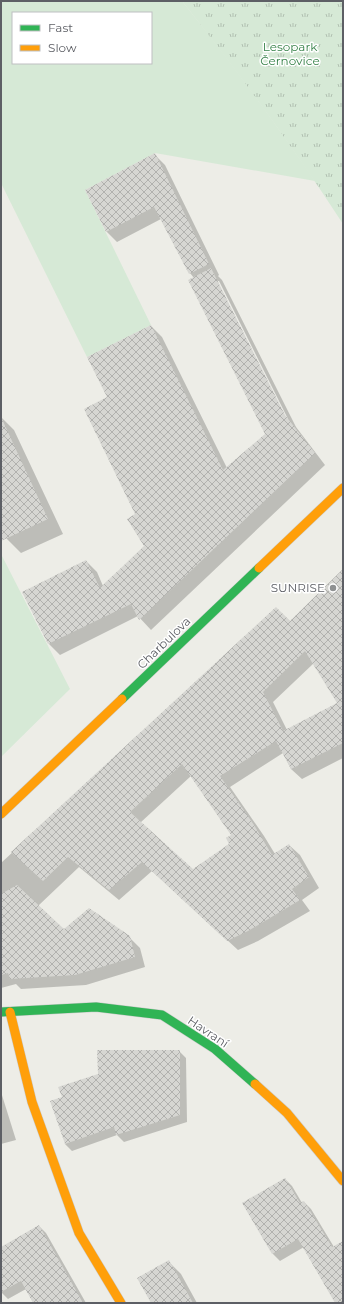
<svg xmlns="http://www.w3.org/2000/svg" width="344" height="1304" viewBox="0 0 344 1304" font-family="Montserrat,sans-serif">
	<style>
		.grass { fill: #d6e9d6; fill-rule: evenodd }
		.park { fill: url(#park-tufts) }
		.shadow { fill: #0003; fill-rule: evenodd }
		.building { fill: url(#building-cross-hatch); fill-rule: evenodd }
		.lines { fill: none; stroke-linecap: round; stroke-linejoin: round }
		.fast-casing { stroke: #cacac9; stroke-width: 10 }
		.slow-casing { stroke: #cacac9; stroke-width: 10 }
		.fast { stroke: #30b455; stroke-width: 9 }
		.slow { stroke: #ff9f0a; stroke-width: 9 }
		.poi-dot { fill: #8f9192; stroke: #fff; stroke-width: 1.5 }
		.labels { text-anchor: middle; stroke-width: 3; stroke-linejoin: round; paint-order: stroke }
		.park-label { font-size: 12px; fill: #378249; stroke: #fff }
		.poi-label { font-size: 12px; fill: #5d5f65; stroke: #fff; text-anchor: end }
		.street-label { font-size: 12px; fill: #5d5f65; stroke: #fff }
	</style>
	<defs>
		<pattern id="park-tufts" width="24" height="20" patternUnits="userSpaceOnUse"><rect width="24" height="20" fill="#d6e9d6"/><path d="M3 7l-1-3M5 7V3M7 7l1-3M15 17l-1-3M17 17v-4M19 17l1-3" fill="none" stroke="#b1c0b1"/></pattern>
		<pattern id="building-cross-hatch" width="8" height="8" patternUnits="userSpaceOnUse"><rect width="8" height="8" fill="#d6d6d2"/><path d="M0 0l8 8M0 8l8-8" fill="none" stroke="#b1b1ae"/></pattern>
	</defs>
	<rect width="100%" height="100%" fill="#edede7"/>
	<!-- grass -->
	<path class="grass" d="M 1,1 L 182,1 C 229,59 273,120 315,181 L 155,153 L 85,190 L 151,325 L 87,357 L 1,183 ZM 13,13 L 151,13 L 151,63 L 13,63 Z
		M 1,554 L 70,689 L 1,757 Z"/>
	<!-- park -->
	<path class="park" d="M 182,1 L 343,1 L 343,224 C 293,147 239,73 182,1 Z"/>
	<!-- shadow -->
	<path class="shadow" d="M 154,154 L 165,165 L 219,275 L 218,276 L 222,280 L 296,427 L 325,465 L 151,630 L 138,616 L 60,655 L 49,644 L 86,561 L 97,572 L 103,586 L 146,546 L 136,514 L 108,398 L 151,326 L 162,337 L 227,468 L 267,434 L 194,278 L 190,273 L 161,219 L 117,242 L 106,231 ZM 217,281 L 219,281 L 288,419 L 286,420 Z
		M 1,417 L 14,430 L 63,534 L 21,553 L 6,538 L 1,528 Z
		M 343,571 L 343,654 L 314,663 L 273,702 L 287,730 L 343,701 L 343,758 L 302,779 L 291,769 L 283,753 L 230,787 L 264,836 L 275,854 L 289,845 L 300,855 L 319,888 L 302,900 L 310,911 L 258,941 L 238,950 L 152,871 L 119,900 L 79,867 L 38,906 L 64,930 L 129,937 L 140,948 L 145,967 L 86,985 L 21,989 L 16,984 L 1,988 L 1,863 L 276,608 L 291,622 ZM 191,776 L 232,835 L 231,844 L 193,871 L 140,823 Z
		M 179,1051 L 186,1058 L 187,1122 L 124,1142 L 117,1135 L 72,1151 L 65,1144 L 63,1098 L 99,1074 Z
		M 1,1092 L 16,1140 L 1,1144 Z
		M 285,1179 L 292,1186 L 302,1203 L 304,1202 L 311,1209 L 334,1247 L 343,1242 L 343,1303 L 336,1303 L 304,1247 L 280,1261 L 273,1254 L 243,1203 Z
		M 39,1226 L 46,1233 L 86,1303 L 34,1303 L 26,1289 L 8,1299 L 1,1292 L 1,1248 Z
		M 169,1262 L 181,1274 L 197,1303 L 152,1303 Z"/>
	<!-- building -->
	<path class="building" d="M 155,153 L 209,264 L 189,274 L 154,207 L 106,232 L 85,190 Z
		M 211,268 L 285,415 L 315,453 L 139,620 L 131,604 L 48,644 L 22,592 L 86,560 L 100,588 L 144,546 L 127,519 L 135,514 L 84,409 L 107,397 L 87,357 L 151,325 L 223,470 L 265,434 L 188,280 Z
		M 1,417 L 48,519 L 1,541 Z
		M 343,569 L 343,743 L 291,769 L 276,741 L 220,776 L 254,825 L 272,855 L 289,844 L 309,877 L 292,889 L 300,900 L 248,931 L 227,941 L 142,862 L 109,890 L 68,857 L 43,881 L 11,852 L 276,607 L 290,621 ZM 305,651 L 337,703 L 283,731 L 263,692 ZM 182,764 L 231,835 L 226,838 L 229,844 L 193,869 L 130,812 Z
		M 17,885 L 64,929 L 89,908 L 130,936 L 135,957 L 75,975 L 10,979 L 8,973 L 1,975 L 1,894 Z
		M 97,1050 L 180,1050 L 180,1115 L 116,1135 L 114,1127 L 65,1144 L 50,1101 L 62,1097 L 58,1087 L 98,1074 Z
		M 285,1178 L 300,1203 L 304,1201 L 332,1247 L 343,1241 L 343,1303 L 335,1303 L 298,1239 L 272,1254 L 242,1203 Z
		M 39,1225 L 83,1303 L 33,1303 L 21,1281 L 1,1292 L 1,1247 Z
		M 169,1260 L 193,1303 L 151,1303 L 137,1278 Z"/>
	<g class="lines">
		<defs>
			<path id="fast" d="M 122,699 L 259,568
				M 1,1012 L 96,1007 L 162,1015 L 215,1049 L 255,1084"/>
			<path id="slow" d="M 259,568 L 343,488
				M 1,814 L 122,699
				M 10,1012 L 32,1102 L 79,1233 L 121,1303
				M 255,1084 L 287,1113 L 343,1181"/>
		</defs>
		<!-- fast casing -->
		<use href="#fast" class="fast-casing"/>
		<!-- slow casing -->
		<use href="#slow" class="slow-casing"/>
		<!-- fast -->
		<use href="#fast" class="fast"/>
		<!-- slow -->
		<use href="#slow" class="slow"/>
	</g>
	<!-- markers -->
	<circle class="poi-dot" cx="333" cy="588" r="4"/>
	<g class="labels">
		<!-- park labels -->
		<g class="park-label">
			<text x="290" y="51">Lesopark<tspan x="290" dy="14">Černovice</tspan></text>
		</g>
		<!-- poi labels -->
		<g class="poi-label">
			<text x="325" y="592">SUNRISE</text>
		</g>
		<!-- street labels -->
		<g class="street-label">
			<text transform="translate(164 643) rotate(-44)" y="4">Charbulova</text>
			<text transform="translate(208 1032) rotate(34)" y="4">Havraní</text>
		</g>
	</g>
	<!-- border -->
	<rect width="344" height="1304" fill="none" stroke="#5d5f65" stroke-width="4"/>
	<!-- legend -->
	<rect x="12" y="12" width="140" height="52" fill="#ffffff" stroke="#bebfc1"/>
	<rect x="20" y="25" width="20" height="6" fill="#30b455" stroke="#bebfc1"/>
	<text x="48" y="32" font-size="12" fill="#5d5f65">Fast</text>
	<rect x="20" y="45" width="20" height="6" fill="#ff9f0a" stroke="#bebfc1"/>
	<text x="48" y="52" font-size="12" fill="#5d5f65">Slow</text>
</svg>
